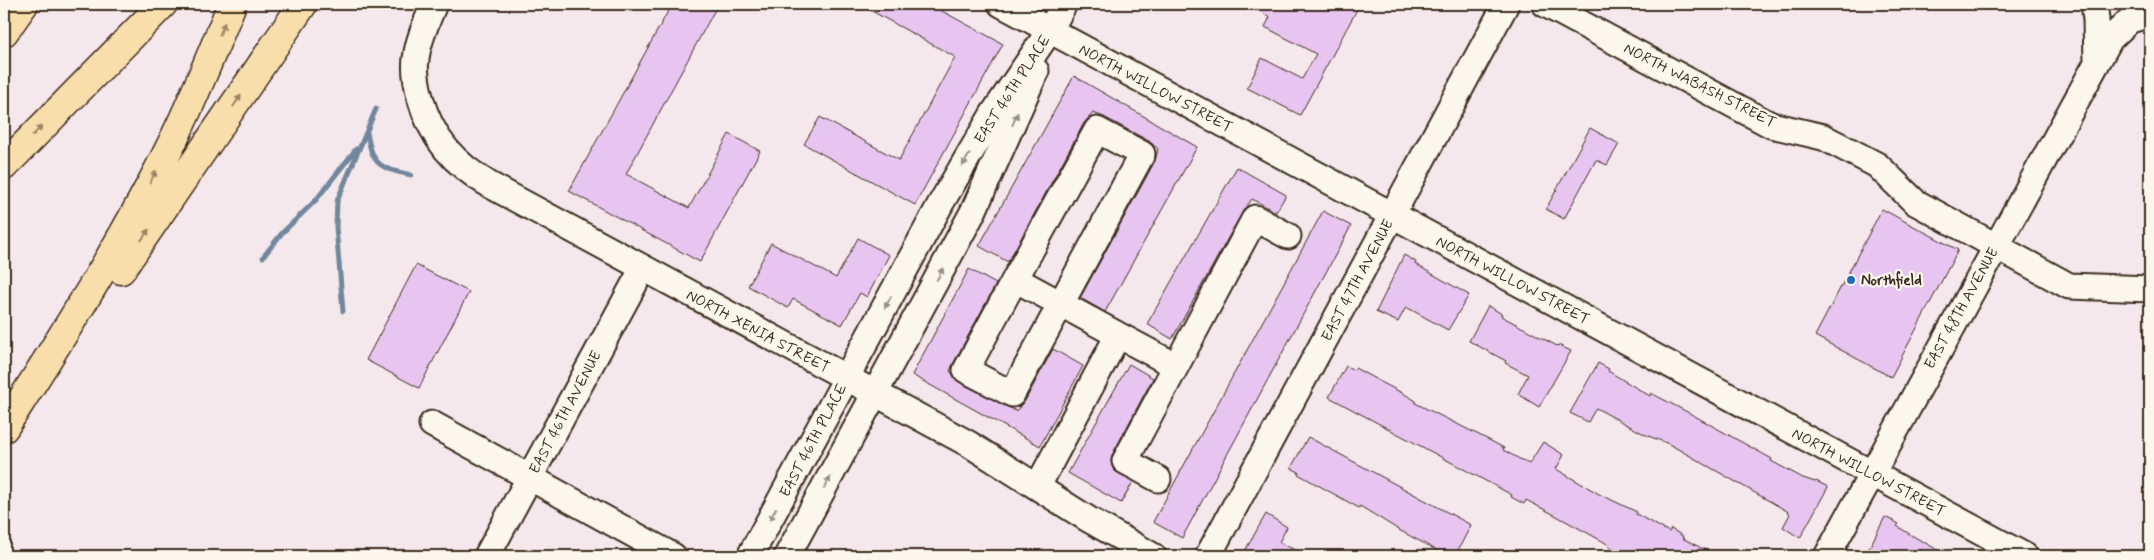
<svg xmlns="http://www.w3.org/2000/svg" width="2154" height="560" viewBox="0 0 2154 560" font-family="Mynerve,sans-serif">
	<style>
		.lines { fill: none; stroke-linecap: round; stroke-linejoin: round }
		.stream { stroke: #72879d; stroke-width: 5 }
		.building { fill: #e8c5f0; stroke: #3b2a1e }
		.minor-casing { stroke: #3b2a1e; stroke-width: 29 }
		.highway-casing { stroke: #3b2a1e; stroke-width: 31 }
		.minor { stroke: #fbf7ec; stroke-width: 25 }
		.highway { stroke: #f8deab; stroke-width: 28 }
		.oneway { fill: #9a8464 }
		.oneway2 { fill: #9b9085 }
		.poi-dot { fill: #1f6fb2; stroke: #fbf7ec; stroke-width: 2 }
		.labels { text-anchor: middle; stroke-width: 4.5; stroke-linejoin: round; paint-order: stroke }
		.street-label { font-size: 15px; fill: #3b2a1e; stroke: #fbf7ec }
		.poi-label { font-size: 15px; font-weight: bold; fill: #3b2a1e; stroke: #fbf7ec; text-anchor: start }
	</style>
	<rect width="100%" height="100%" fill="#f5e8ed"/>
	<filter id="ink" filterUnits="userSpaceOnUse"><feTurbulence type="fractalNoise" baseFrequency=".02" numOctaves="2"/><feDisplacementMap in="SourceGraphic" scale="10" xChannelSelector="R" yChannelSelector="G"/><feConvolveMatrix kernelMatrix="1 2 1 2 8 2 1 2 1" color-interpolation-filters="sRGB"/></filter>
	<g filter="url(#ink)">
		<g class="lines">
			<!-- stream -->
			<path class="stream" d="M 367,132 C 372,166 380,168 411,175
				M 263,257 L 282,233 L 316,200 L 356,149
				M 343,311 L 336,227 L 337,201 L 376,109"/>
		</g>
		<!-- building -->
		<path class="building" d="M 672,4 L 718,4 L 626,174 L 689,208 L 729,134 L 760,151 L 700,262 L 569,191 Z
			M 859,4 L 929,4 L 1003,44 L 915,205 L 804,144 L 820,117 L 899,160 L 955,57 Z
			M 1246,4 L 1360,4 L 1300,115 L 1247,88 L 1262,58 L 1302,79 L 1316,54 L 1265,27 L 1270,17 Z
			M 1074,76 L 1197,147 L 1105,312 L 1080,298 L 1155,161 L 1158,149 L 1149,141 L 1104,117 L 1093,113 L 1084,123 L 1008,262 L 979,246 Z
			M 1590,128 L 1619,144 L 1607,165 L 1596,160 L 1564,219 L 1546,209 Z
			M 1237,167 L 1286,195 L 1276,212 L 1252,199 L 1243,211 L 1172,339 L 1147,324 Z
			M 1882,209 L 1958,250 L 1891,377 L 1815,336 Z
			M 1323,211 L 1351,226 L 1182,538 L 1153,522 Z
			M 858,238 L 889,255 L 867,297 L 860,293 L 842,325 L 793,299 L 788,308 L 748,286 L 771,243 L 836,278 Z
			M 1404,255 L 1416,262 L 1415,264 L 1469,295 L 1448,330 L 1406,307 L 1398,322 L 1376,312 Z
			M 416,265 L 469,292 L 419,388 L 366,360 Z
			M 969,269 L 996,284 L 953,364 L 950,371 L 959,382 L 1016,411 L 1025,401 L 1053,349 L 1083,366 L 1040,446 L 912,375 Z
			M 1488,306 L 1502,314 L 1501,316 L 1557,346 L 1558,345 L 1571,351 L 1539,407 L 1518,394 L 1528,375 L 1505,363 L 1506,361 L 1469,341 Z
			M 1598,363 L 1609,369 L 1608,371 L 1618,377 L 1650,396 L 1651,393 L 1691,414 L 1772,459 L 1771,461 L 1803,478 L 1815,482 L 1816,481 L 1828,487 L 1800,538 L 1783,527 L 1790,514 L 1787,511 L 1669,444 L 1646,435 L 1596,408 L 1588,422 L 1570,413 Z
			M 1129,364 L 1153,378 L 1112,455 L 1111,462 L 1113,469 L 1133,482 L 1121,503 L 1068,473 Z
			M 1346,366 L 1354,370 L 1355,368 L 1379,381 L 1408,396 L 1416,401 L 1415,403 L 1489,440 L 1504,448 L 1503,450 L 1529,464 L 1543,442 L 1564,455 L 1556,469 L 1599,494 L 1637,512 L 1636,514 L 1669,532 L 1671,529 L 1683,536 L 1682,538 L 1717,556 L 1624,556 L 1604,542 L 1551,513 L 1526,500 L 1524,504 L 1511,497 L 1512,495 L 1329,397 Z
			M 1308,437 L 1471,525 L 1455,556 L 1450,556 L 1438,551 L 1399,530 L 1360,506 L 1359,508 L 1298,474 L 1299,472 L 1291,468 Z
			M 1266,514 L 1287,527 L 1279,542 L 1307,556 L 1242,556 Z
			M 1885,517 L 1899,524 L 1897,526 L 1911,535 L 1949,556 L 1865,556 Z"/>
		<g class="lines">
			<defs>
				<path id="minor" d="M 434,4 C 427,21 418,40 416,59 C 414,71 417,85 420,97 C 431,138 454,164 490,185 L 969,444 L 1088,519 L 1153,556
					M 1001,4 L 2025,556
					M 1545,4 L 1771,125 L 1823,137 L 1877,165 L 1915,202 L 2069,286 L 2150,289
					M 2094,4 L 2096,19 L 2097,61
					M 1015,279 L 1097,130 L 1142,154 L 1012,394 L 966,370 L 1015,279 L 1118,335 L 1038,486
					M 1118,335 L 1176,366 L 1125,461 L 1158,479
					M 1176,366 L 1255,218 L 1288,236
					M 432,424 L 673,556
					M 487,556 L 643,268
					M 750,556 L 941,203 L 993,114 L 1050,30 L 1064,4
					M 787,556 L 973,212 L 1036,71
					M 1208,556 L 1506,4
					M 1827,556 L 2110,39 L 2130,20 L 2145,16"/>
				<path id="highway" d="M 4,32 L 24,4
					M 4,166 L 163,4
					M 121,270 L 303,4
					M 4,428 C 63,335 123,242 172,143 C 194,98 213,51 232,4"/>
			</defs>
			<!-- minor casing -->
			<use href="#minor" class="minor-casing"/>
			<!-- highway casing -->
			<use href="#highway" class="highway-casing"/>
			<!-- minor -->
			<use href="#minor" class="minor"/>
			<!-- highway -->
			<use href="#highway" class="highway"/>
		</g>
		<!-- one-way arrows -->
		<defs><path id="oneway-solid" d="M-6-.8H1V-3.2L6.5 0L1 3.2V.8H-6Z" transform="scale(1.25)"/></defs>
		<g class="oneway">
			<use href="#oneway-solid" transform="translate(222 29) rotate(-68)"/>
			<use href="#oneway-solid" transform="translate(237 101) rotate(-56)"/>
			<use href="#oneway-solid" transform="translate(37 131) rotate(-46)"/>
			<use href="#oneway-solid" transform="translate(153 177) rotate(-62)"/>
			<use href="#oneway-solid" transform="translate(145 235) rotate(-56)"/>
		</g>
		<g class="oneway2">
			<use href="#oneway-solid" transform="translate(1015 119) rotate(-67)"/>
			<use href="#oneway-solid" transform="translate(966 160) rotate(120)"/>
			<use href="#oneway-solid" transform="translate(940 274) rotate(-62)"/>
			<use href="#oneway-solid" transform="translate(888 302) rotate(118)"/>
			<use href="#oneway-solid" transform="translate(827 483) rotate(-62)"/>
			<use href="#oneway-solid" transform="translate(773 514) rotate(118)"/>
		</g>
	</g>
	<!-- markers -->
	<circle class="poi-dot" cx="1851" cy="280" r="5"/>
	<g class="labels">
		<!-- street labels -->
		<g class="street-label">
			<text transform="translate(1700 85) rotate(27)" y="5">NORTH WABASH STREET</text>
			<text transform="translate(1156 88) rotate(28)" y="5">NORTH WILLOW STREET</text>
			<text transform="translate(1012 89) rotate(-57)" y="5">EAST 46TH PLACE</text>
			<text transform="translate(1357 280) rotate(-62)" y="5">EAST 47TH AVENUE</text>
			<text transform="translate(1513 280) rotate(28)" y="5">NORTH WILLOW STREET</text>
			<text transform="translate(1961 308) rotate(-61)" y="5">EAST 48TH AVENUE</text>
			<text transform="translate(758 331) rotate(28)" y="5">NORTH XENIA STREET</text>
			<text transform="translate(565 412) rotate(-62)" y="5">EAST 46TH AVENUE</text>
			<text transform="translate(813 440) rotate(-62)" y="5">EAST 46TH PLACE</text>
			<text transform="translate(1869 472) rotate(28)" y="5">NORTH WILLOW STREET</text>
		</g>
		<!-- poi labels -->
		<g class="poi-label">
			<text x="1861" y="285">Northfield</text>
		</g>
	</g>
	<!-- margin -->
	<rect width="2154" height="560" fill="none" stroke="#fbf7ec" stroke-width="20"/>
	<rect x="10" y="10" width="2134" height="540" fill="none" stroke="#3b2a1e" stroke-width="2" filter="url(#ink)"/>
</svg>
